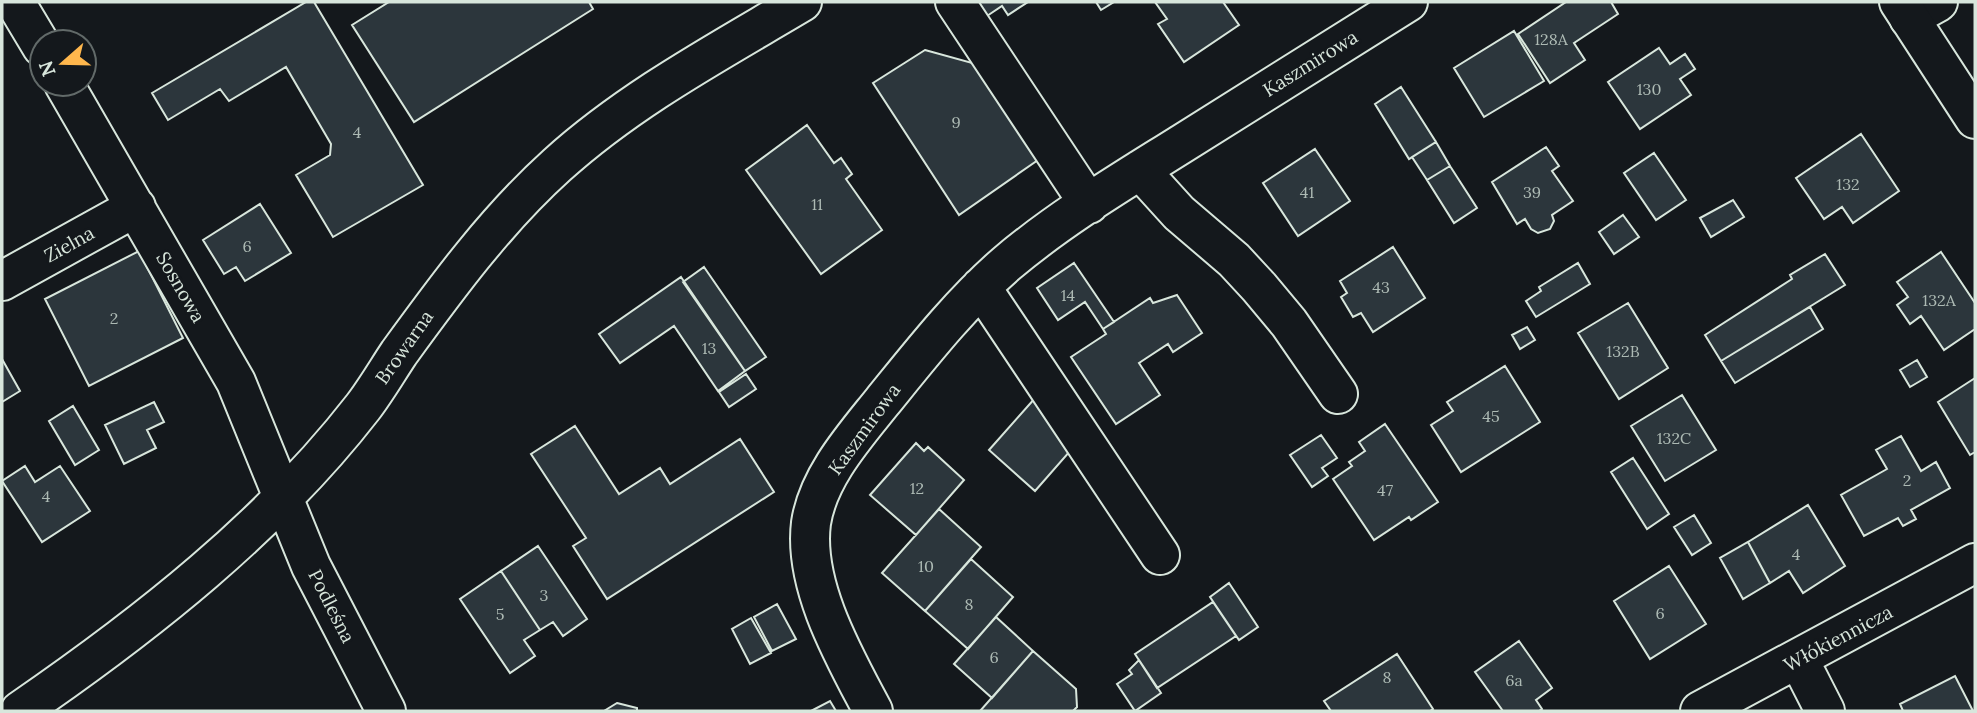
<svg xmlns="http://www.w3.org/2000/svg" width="1977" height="713" viewBox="0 0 1977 713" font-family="Lora,serif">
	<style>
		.building { fill: #2c363c; stroke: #d8e6dc; stroke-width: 2 }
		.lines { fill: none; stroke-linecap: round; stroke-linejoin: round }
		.minor-casing { stroke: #d8e6dc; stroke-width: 42 }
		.major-casing { stroke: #d8e6dc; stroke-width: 42 }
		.minor { stroke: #14181c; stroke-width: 38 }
		.major { stroke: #14181c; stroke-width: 38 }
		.labels { text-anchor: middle; stroke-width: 5; stroke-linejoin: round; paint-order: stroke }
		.number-label { font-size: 16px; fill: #adbab4 }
		.street-label { font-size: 19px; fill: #d8e6dc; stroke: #14181c }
	</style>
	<rect width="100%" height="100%" fill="#14181c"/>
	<!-- building -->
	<path class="building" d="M 306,2 L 314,2 L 423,185 L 333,237 L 296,175 L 330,155 L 331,144 L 286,67 L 229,101 L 220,89 L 168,120 L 152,93 Z
		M 389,2 L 589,2 L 593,9 L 414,122 L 352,25 Z
		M 977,2 L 1028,2 L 1008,15 L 1002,6 L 987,16 Z
		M 1096,2 L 1114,2 L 1101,10 Z
		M 1155,2 L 1223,2 L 1239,25 L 1184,62 L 1158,24 L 1167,19 Z
		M 1566,2 L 1611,2 L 1618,14 L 1574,43 L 1585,60 L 1550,83 L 1518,34 Z
		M 1514,31 L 1544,81 L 1484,117 L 1454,68 Z
		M 1659,48 L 1670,64 L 1685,54 L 1695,69 L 1680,79 L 1691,95 L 1640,129 L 1608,82 Z
		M 925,50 L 976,64 L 1038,160 L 959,215 L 873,83 Z
		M 1401,87 L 1436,142 L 1409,159 L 1375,104 Z
		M 807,125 L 834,163 L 841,158 L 852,174 L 846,179 L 882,230 L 821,274 L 746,170 Z
		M 1861,134 L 1899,191 L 1853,223 L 1842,207 L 1824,219 L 1796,178 Z
		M 1436,142 L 1450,166 L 1427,180 L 1412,157 Z
		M 1546,147 L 1559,166 L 1552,171 L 1573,201 L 1552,215 L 1554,221 L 1550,229 L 1538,233 L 1531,229 L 1525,219 L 1517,224 L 1492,182 Z
		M 1315,149 L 1350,201 L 1298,236 L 1263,183 Z
		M 1654,153 L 1686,200 L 1656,220 L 1624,173 Z
		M 1450,166 L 1477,208 L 1454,223 L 1427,180 Z
		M 1733,200 L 1744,217 L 1711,237 L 1700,218 Z
		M 260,204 L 291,253 L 245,281 L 236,267 L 224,274 L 203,240 Z
		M 1623,215 L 1639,237 L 1614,254 L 1599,232 Z
		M 1393,247 L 1425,298 L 1373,332 L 1361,313 L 1353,317 L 1341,297 L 1347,293 L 1340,281 Z
		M 139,251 L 183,338 L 89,386 L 45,299 Z
		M 1941,252 L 1975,303 L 1975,329 L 1944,350 L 1921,316 L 1910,324 L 1897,305 L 1908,297 L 1897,282 Z
		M 1825,254 L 1845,285 L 1721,361 L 1705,335 L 1792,279 L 1790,275 Z
		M 1074,263 L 1114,322 L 1103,329 L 1085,302 L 1058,320 L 1037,288 Z
		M 1578,263 L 1590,284 L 1536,317 L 1526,301 L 1541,291 L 1539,287 Z
		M 704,267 L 766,357 L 745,371 L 683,282 Z
		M 681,277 L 745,371 L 718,391 L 674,326 L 620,363 L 599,334 Z
		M 1177,295 L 1202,333 L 1173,352 L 1168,344 L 1139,363 L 1160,395 L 1116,424 L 1071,357 L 1106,334 L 1103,329 L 1150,298 L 1153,303 Z
		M 1628,303 L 1668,368 L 1619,399 L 1578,333 Z
		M 1810,307 L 1823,329 L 1735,383 L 1721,361 Z
		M 1527,327 L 1535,340 L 1520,349 L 1512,335 Z
		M 2,359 L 20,391 L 2,402 Z
		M 1917,360 L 1927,377 L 1910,387 L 1900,370 Z
		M 1505,366 L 1540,422 L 1461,472 L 1431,425 L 1453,411 L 1447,402 Z
		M 746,374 L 756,389 L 729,407 L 719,392 Z
		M 1975,378 L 1975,452 L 1970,455 L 1938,402 Z
		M 1682,395 L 1716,450 L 1665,481 L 1631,426 Z
		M 1036,397 L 1071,450 L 1035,491 L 989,450 Z
		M 154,402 L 164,422 L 147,430 L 156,448 L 124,464 L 105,425 Z
		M 73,406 L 99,450 L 75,465 L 49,421 Z
		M 1385,424 L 1438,502 L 1411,520 L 1409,517 L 1374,540 L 1333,479 L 1352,466 L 1349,462 L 1365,451 L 1359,442 Z
		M 575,426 L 619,494 L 660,468 L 670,484 L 740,439 L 774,492 L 607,599 L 573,546 L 586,538 L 531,454 Z
		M 1321,435 L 1337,458 L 1322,468 L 1328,476 L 1312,487 L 1290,455 Z
		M 1901,436 L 1921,471 L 1936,462 L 1950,488 L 1911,510 L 1916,519 L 1903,526 L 1898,518 L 1864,536 L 1841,495 L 1887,469 L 1876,450 Z
		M 916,443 L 924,451 L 928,447 L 964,480 L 916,535 L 870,495 Z
		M 1633,458 L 1669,514 L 1647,529 L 1611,472 Z
		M 25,466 L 35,482 L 60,466 L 90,511 L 42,542 L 2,481 Z
		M 1808,505 L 1845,566 L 1803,593 L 1789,571 L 1770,583 L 1748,542 Z
		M 939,509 L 981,547 L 925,611 L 882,573 Z
		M 1694,515 L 1711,543 L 1692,555 L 1674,527 Z
		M 1748,542 L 1770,583 L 1743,599 L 1720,558 Z
		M 538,546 L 587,619 L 563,636 L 553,622 L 540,630 L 501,571 Z
		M 971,559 L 1013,597 L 968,649 L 925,611 Z
		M 1669,566 L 1706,624 L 1650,659 L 1614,601 Z
		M 501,571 L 540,630 L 524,640 L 535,656 L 510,673 L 460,599 Z
		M 1229,583 L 1258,627 L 1239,640 L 1210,597 Z
		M 1213,602 L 1236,636 L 1157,688 L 1135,654 Z
		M 777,604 L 796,639 L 772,651 L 754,617 Z
		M 996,617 L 1033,651 L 992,698 L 954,664 Z
		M 751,618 L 771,653 L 750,664 L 732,629 Z
		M 1519,641 L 1552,688 L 1536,700 L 1542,709 L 1539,711 L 1503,711 L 1475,672 Z
		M 1033,651 L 1076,689 L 1077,707 L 1073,711 L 980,711 Z
		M 1397,654 L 1433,709 L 1430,711 L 1331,711 L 1324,701 Z
		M 1139,660 L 1161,693 L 1135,711 L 1117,684 L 1132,674 L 1129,670 Z
		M 1955,676 L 1973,711 L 1903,711 L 1900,704 Z
		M 830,701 L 836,711 L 811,711 Z
		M 617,703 L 637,708 L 637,711 L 604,711 Z"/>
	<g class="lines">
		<defs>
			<path id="minor" d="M 15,2 L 42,47
				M 955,2 L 1089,204
				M 1909,18 L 1938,2
				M 64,84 L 236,382 L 311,566 L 386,711
				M 1140,170 L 1179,213 L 1234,260 L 1259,287 L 1289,323 L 1338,394
				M 2,281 L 136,207
				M 981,287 L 1160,555
				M 1799,660 L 1825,711
				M 20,711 C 145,625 270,527 363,407 C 376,390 387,371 399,353 C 447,287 496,220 557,165 C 630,99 718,52 802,2
				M 873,711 C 845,658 803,586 811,523 C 818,477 854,437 882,402 C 921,354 960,304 1006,264 C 1059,219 1121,182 1180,145 C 1256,97 1332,49 1408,2
				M 1700,711 L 1975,563"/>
			<path id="major" d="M 1899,2 L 1975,119"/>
		</defs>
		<!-- minor casing -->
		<use href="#minor" class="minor-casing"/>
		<!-- major casing -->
		<use href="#major" class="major-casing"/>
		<!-- minor -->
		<use href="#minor" class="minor"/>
		<!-- major -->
		<use href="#major" class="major"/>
	</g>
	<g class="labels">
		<!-- number labels -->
		<g class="number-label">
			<text x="1551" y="45">128A</text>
			<text x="1649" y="95">130</text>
			<text x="956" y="128">9</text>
			<text x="357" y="138">4</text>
			<text x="1848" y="190">132</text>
			<text x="1307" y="198">41</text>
			<text x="1532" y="198">39</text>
			<text x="817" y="210">11</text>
			<text x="247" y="252">6</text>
			<text x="1381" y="293">43</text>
			<text x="1068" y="301">14</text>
			<text x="1939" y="306">132A</text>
			<text x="114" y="324">2</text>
			<text x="709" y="354">13</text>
			<text x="1623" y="357">132B</text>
			<text x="1491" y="422">45</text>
			<text x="1674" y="444">132C</text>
			<text x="1907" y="486">2</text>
			<text x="917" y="494">12</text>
			<text x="1385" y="496">47</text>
			<text x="46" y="502">4</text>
			<text x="1796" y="560">4</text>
			<text x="926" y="572">10</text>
			<text x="544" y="601">3</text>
			<text x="969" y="610">8</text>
			<text x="1660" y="619">6</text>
			<text x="500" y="620">5</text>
			<text x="994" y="663">6</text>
			<text x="1387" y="683">8</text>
			<text x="1514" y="686">6a</text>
		</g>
		<!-- street labels -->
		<g class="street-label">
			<text transform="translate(1310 63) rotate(-32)" y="7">Kaszmirowa</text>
			<text transform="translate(69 244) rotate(-29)" y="7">Zielna</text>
			<text transform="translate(181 287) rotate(60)" y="7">Sosnowa</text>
			<text transform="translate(404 347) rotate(-55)" y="7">Browarna</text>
			<text transform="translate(864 429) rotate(-54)" y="7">Kaszmirowa</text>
			<text transform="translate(332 606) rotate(63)" y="7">Podleśna</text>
			<text transform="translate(1838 638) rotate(-28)" y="7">Włókiennicza</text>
		</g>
	</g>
	<!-- border -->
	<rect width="1977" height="713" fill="none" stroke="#d8e6dc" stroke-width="7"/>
	<!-- north arrow -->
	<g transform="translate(63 63) rotate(250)"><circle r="33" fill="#14181c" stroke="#626a69" stroke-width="2"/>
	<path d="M0-5L12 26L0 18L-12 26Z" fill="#ffb74d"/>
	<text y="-10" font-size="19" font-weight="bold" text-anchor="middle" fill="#d8e6dc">N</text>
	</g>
</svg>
